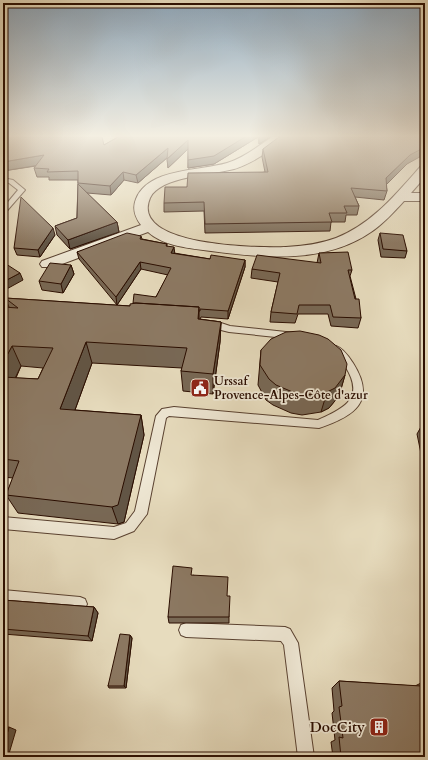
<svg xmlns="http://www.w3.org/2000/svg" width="428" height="760" viewBox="0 0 428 760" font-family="Cardo,serif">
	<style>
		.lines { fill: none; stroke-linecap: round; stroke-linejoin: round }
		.lane-casing { stroke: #594130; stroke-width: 2 }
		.street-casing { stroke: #594130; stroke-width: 2 }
		.lane { fill: #efe8d5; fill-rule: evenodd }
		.street { fill: #efe8d5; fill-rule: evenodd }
		.wall { fill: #786855; stroke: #2a0d00; fill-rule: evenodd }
		.shaded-wall { fill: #625545; stroke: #2a0d00 }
		.building { fill: #8c7963; stroke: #2a0d00 }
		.labels { text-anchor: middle; stroke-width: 3.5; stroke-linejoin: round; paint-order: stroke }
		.poi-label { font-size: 12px; font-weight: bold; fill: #2a0d00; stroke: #efe8d5; text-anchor: start }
		.near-poi-label { font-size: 14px; font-weight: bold; fill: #2a0d00; stroke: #efe8d5; text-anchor: end }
	</style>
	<rect width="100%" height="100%" fill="#e7dcbe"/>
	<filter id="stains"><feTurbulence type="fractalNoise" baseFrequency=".005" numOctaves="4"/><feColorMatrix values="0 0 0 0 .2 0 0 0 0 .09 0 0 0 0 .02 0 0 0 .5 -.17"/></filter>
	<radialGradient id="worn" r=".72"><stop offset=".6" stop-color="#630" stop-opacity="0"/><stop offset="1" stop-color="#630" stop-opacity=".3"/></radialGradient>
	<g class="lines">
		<defs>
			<path id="lane" d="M 3,178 L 13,180 L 25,190 L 5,213 L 3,214 L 3,208 L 18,190 L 9,183 L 3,182 Z
				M 208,321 L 218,322 L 230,326 L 295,333 L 300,336 L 295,339 L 229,332 L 205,326 L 203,324 Z
				M 336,346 C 343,348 349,357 353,363 C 377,401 355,416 319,428 L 169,416 L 166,418 L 147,514 L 134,531 L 114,539 L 3,529 L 3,517 L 114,527 L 126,523 L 135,511 L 156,416 L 162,409 L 174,407 L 318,420 C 346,408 365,397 345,366 C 341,360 335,355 331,349 Z
				M 3,590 L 80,597 L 85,599 L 87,604 L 85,609 L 80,611 L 3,604 Z
				M 186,623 L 285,627 L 290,629 L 298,643 L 314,757 L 298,757 L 284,645 L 281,641 L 186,637 L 181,635 L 179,630 L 181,625 Z"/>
			<path id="street" d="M 272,137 L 285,137 C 276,149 248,165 234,169 C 213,175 160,176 150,198 C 129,247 260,248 286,247 C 303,246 320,244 336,238 C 372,224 396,194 421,166 L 425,165 L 425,177 L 411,193 L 425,193 L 425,201 L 404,201 C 394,212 383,224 371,232 C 325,264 263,258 211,251 C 190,248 165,247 148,232 L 54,267 L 42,267 L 40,264 L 42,261 L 141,225 C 135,217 132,209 136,199 C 148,168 200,171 227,163 C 243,158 257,147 272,137 Z"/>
		</defs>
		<!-- lane casing -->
		<use href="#lane" class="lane-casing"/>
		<!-- street casing -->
		<use href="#street" class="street-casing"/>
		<!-- lane -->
		<use href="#lane" class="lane"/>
		<!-- street -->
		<use href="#street" class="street"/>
	</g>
	<!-- wall -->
	<path class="wall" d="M 118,137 L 270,137 L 259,144 L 258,137 L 214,164 L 188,168 L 188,149 L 168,168 L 167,158 L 138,183 L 124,180 L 111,195 L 87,193 L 117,222 L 119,232 L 70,249 L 57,235 L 55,226 L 77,218 L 78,180 L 49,180 L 49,177 L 37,177 L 34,168 L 36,166 L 3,171 L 104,145 Z
		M 263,149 L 407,164 L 386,184 L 387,191 L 384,200 L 355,197 L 359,206 L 357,215 L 346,215 L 345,222 L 331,222 L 330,231 L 205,233 L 204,211 L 164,212 L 164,203 L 187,187 L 265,172 L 262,157 Z
		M 380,233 L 407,251 L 405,258 L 381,257 L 378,240 Z
		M 55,235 L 40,257 L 17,255 L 14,248 Z
		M 141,236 L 142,239 L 167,244 L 167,246 L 174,253 L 210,259 L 245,260 L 245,267 L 228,319 L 201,317 L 200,319 L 221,322 L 220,342 L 213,394 L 183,391 L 181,371 L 182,368 L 92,363 L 75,410 L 141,415 L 144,435 L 124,522 L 118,524 L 18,513 L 6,495 L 13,478 L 3,477 L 3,307 L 9,307 L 5,298 L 130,306 L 156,297 L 168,275 L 141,269 L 117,305 L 79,259 L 77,252 ZM 21,366 L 43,368 L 38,379 L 16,378 Z
		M 319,253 L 352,270 L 350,276 L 361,318 L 358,328 L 331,326 L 328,314 L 298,314 L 295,323 L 270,322 L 271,312 L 278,282 L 251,278 L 252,269 L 317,263 Z
		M 71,265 L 74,274 L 63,293 L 42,290 L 39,281 Z
		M 261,350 L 345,375 L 339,396 L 329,408 L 321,412 L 302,415 L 291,413 L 273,405 L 266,400 L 258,385 Z
		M 422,425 L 425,425 L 425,473 L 417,434 Z
		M 193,575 L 227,596 L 229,617 L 229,623 L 169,623 L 168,617 Z
		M 3,600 L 94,607 L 98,613 L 92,641 L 3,634 Z
		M 130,635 L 132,638 L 126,688 L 109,688 L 108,686 Z
		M 339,681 L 415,686 L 421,683 L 425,683 L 425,757 L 333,757 L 331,742 L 335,740 L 332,713 L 334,711 L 332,688 Z"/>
	<!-- shaded-wall -->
	<path class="shaded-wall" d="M 245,137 L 258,137 L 214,164 L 188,168 L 188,160 Z
		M 260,137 L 270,137 L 259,144 Z
		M 188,140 L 189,148 L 168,168 L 167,159 Z
		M 425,140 L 425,154 L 407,164 L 384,187 L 386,178 Z
		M 168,148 L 169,156 L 138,183 L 136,175 Z
		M 44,155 L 46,164 L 3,171 L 3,162 Z
		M 123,172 L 124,180 L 111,195 L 110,186 Z
		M 117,222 L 119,232 L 70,249 L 68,240 Z
		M 53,228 L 55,235 L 40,257 L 38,250 Z
		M 174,247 L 175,255 L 171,253 Z
		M 245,260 L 245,267 L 228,319 L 228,311 Z
		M 140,262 L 141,269 L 117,305 L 116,297 Z
		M 71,265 L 74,274 L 63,293 L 61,284 Z
		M 20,273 L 23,280 L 3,291 L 3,282 Z
		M 199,307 L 199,328 L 198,319 Z
		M 221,322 L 220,342 L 213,394 L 213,374 Z
		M 86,342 L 92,363 L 68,429 L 60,409 Z
		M 12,346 L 21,366 L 6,397 L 3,390 L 3,363 Z
		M 345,375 L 339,396 L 329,408 L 321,412 L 327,392 Z
		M 141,415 L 144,435 L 124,522 L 118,524 L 112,507 Z
		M 94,607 L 98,613 L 92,641 L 88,636 Z
		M 130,635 L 132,638 L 126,688 L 124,686 Z
		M 9,727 L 16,730 L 8,757 L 3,757 L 3,749 Z"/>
	<!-- building -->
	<path class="building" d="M 3,137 L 102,137 L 104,145 L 118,137 L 245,137 L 214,156 L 188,160 L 188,140 L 167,159 L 168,148 L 136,175 L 123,172 L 110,186 L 78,183 L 78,171 L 47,172 L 49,169 L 34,168 L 44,155 L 3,162 Z
		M 279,137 L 425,137 L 425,140 L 422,142 L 425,143 L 425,147 L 410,155 L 386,178 L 387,191 L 351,188 L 359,206 L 344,206 L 347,213 L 329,213 L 332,222 L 205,224 L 204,202 L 164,203 L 165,187 L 187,187 L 188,173 L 268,172 L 263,149 Z
		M 78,184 L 117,222 L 68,240 L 55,226 L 77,218 Z
		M 21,197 L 53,228 L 38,250 L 14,248 Z
		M 127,233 L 141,236 L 140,239 L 167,244 L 166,246 L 174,247 L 171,253 L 210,259 L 211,255 L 245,260 L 228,311 L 200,309 L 200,311 L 199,311 L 199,307 L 136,303 L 133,303 L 134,294 L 156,297 L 171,268 L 140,262 L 116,297 L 77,252 Z
		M 380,233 L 403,235 L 407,251 L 383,249 Z
		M 348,252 L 352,270 L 348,270 L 355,299 L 359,299 L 361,318 L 333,317 L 330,305 L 299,305 L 297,314 L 271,312 L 280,273 L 252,269 L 257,255 L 321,263 L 319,253 Z
		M 3,262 L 20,273 L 3,282 Z
		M 50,263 L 71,265 L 61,284 L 39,281 Z
		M 5,298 L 130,306 L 130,304 L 136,303 L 199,307 L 198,319 L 221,322 L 213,374 L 181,371 L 187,348 L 86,342 L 60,409 L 141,415 L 118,505 L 112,507 L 6,495 L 19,461 L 3,459 L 3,377 L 38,379 L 53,348 L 12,346 L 3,363 L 3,307 L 18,308 Z
		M 300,331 L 319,335 L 328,339 L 341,350 L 347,364 L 345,375 L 335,388 L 327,392 L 306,395 L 295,393 L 276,385 L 269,379 L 260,365 L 261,350 L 271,339 L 286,332 Z
		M 422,425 L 425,425 L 425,439 Z
		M 173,566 L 192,568 L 191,575 L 228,577 L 227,596 L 230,596 L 229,617 L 168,617 Z
		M 3,600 L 94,607 L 88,636 L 3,629 Z
		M 120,634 L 130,635 L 124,686 L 108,686 Z
		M 339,681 L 421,686 L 421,683 L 425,683 L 425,757 L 341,757 L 339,737 L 343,738 L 339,707 L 342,706 Z
		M 3,727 L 9,727 L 3,749 Z"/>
	<!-- sky -->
	<linearGradient id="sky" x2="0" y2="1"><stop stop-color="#8ea8bd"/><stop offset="0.56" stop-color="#f4efe2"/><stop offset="1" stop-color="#f4efe2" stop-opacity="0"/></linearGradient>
	<rect width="428" height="243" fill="url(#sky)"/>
	<!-- icons -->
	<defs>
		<symbol id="civic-square" viewBox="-11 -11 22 22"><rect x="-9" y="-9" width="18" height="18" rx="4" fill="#8f2418" stroke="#efe8d5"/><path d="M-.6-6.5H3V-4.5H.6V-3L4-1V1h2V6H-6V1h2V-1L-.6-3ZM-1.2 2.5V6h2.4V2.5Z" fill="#fff"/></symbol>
		<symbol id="building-square" viewBox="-11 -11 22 22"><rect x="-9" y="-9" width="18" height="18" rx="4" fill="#8f2418" stroke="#efe8d5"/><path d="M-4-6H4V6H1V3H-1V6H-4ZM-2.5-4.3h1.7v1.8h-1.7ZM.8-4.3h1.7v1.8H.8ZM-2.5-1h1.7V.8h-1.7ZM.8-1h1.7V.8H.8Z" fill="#fff"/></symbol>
	</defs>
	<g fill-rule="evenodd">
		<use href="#civic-square" x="189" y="377" width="22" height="22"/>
		<use href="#building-square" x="368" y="716" width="22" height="22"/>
	</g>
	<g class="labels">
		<!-- poi labels -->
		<g class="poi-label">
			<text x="214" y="385">Urssaf<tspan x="214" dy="14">Provence-Alpes-Côte d'azur</tspan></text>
		</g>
		<!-- near-poi labels -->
		<g class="near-poi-label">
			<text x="365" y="732">DocCity</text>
		</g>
	</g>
	<!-- margin -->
	<rect width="428" height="760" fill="none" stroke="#e7dcbe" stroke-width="16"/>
	<rect x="4" y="4" width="420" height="752" fill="none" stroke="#2a0d00" stroke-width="2"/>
	<rect x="8" y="8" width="412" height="744" fill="none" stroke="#2a0d00"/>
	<rect width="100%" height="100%" filter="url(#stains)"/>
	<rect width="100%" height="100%" fill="url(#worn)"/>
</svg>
